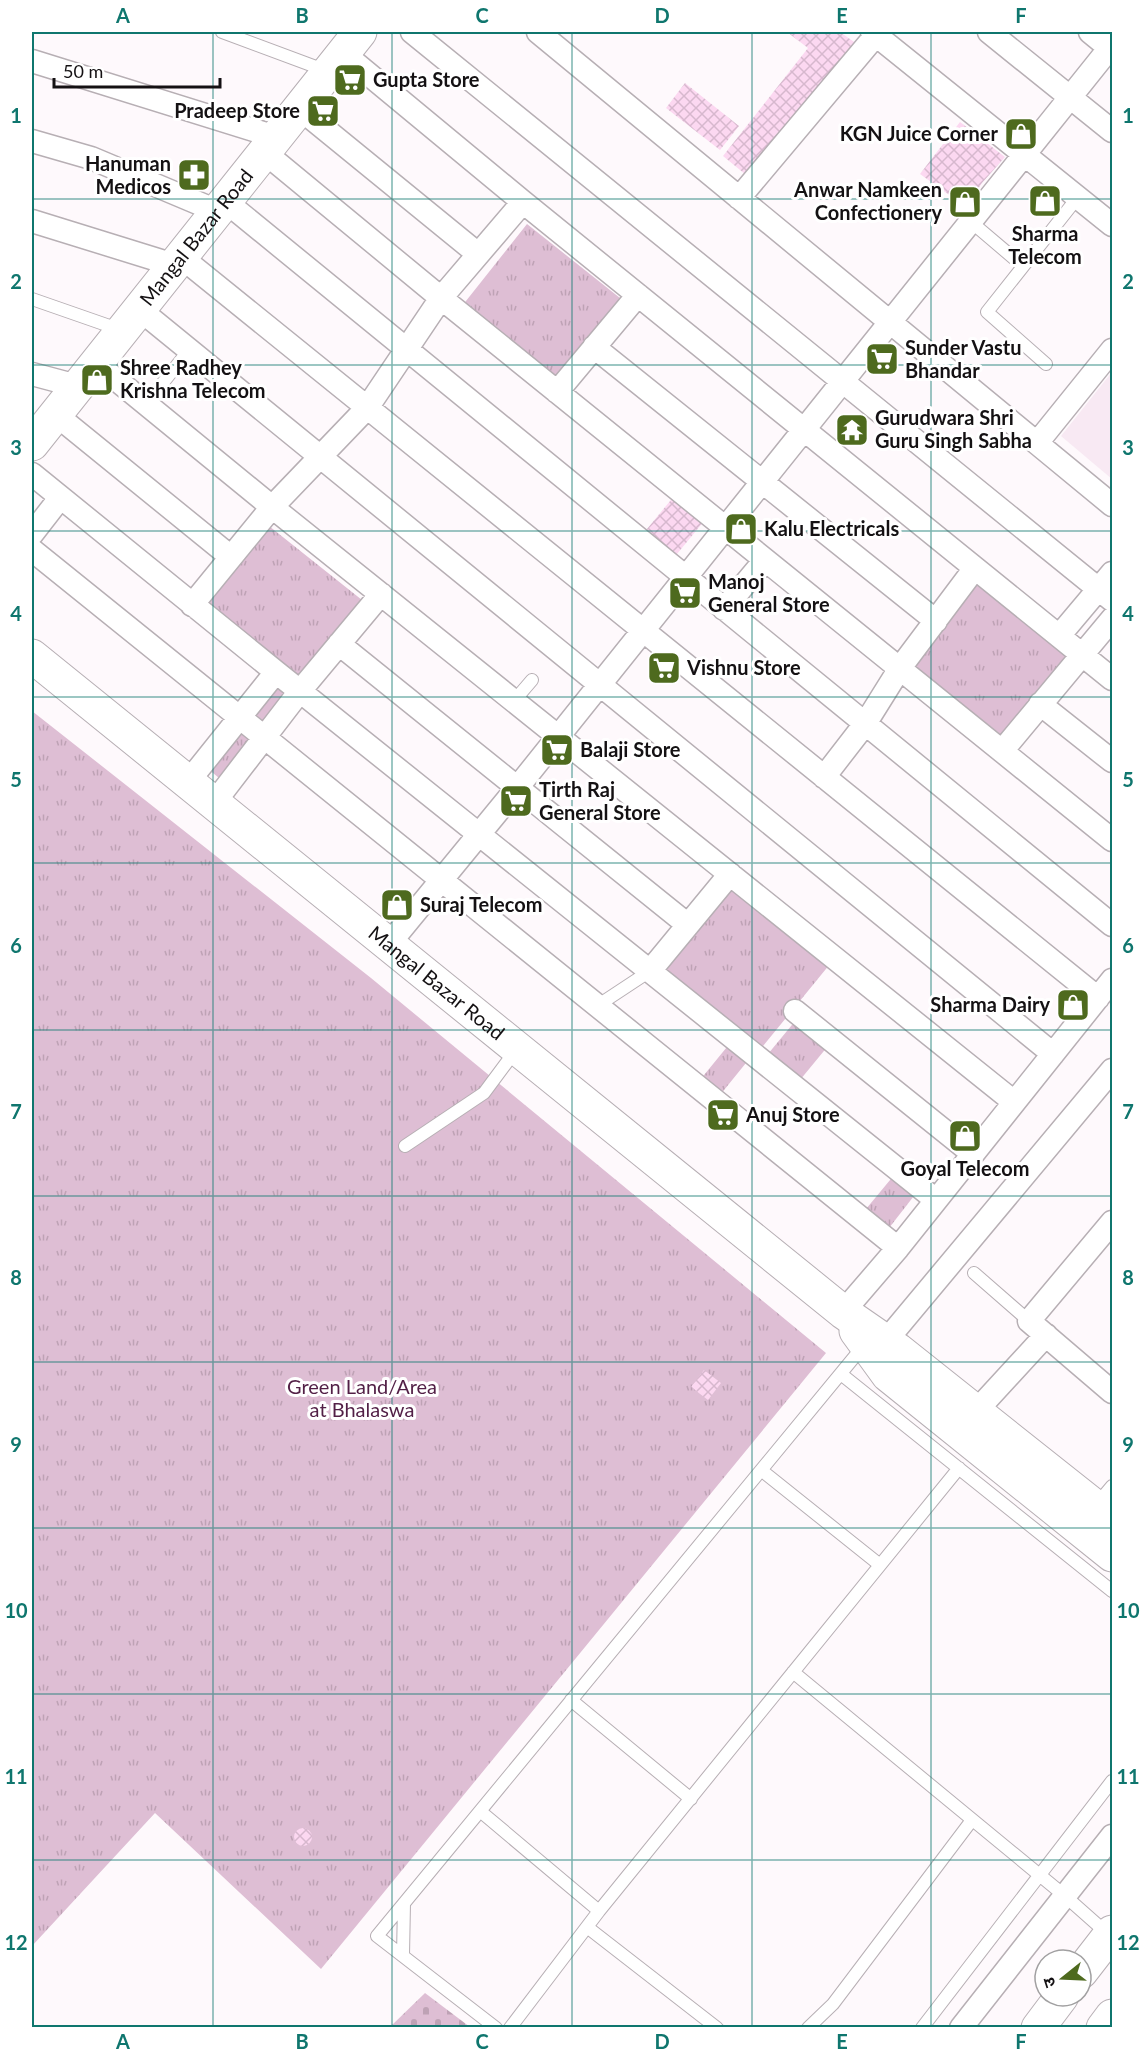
<svg xmlns="http://www.w3.org/2000/svg" width="1144" height="2059" viewBox="0 0 1144 2059" font-family="Lato,'Noto Sans Devanagari',sans-serif">
	<style>
		.built { fill: #f8e9f3 }
		.cemetery { fill: url(#cemetery-stones) }
		.park { fill: url(#park-tufts) }
		.building { fill: url(#building-cross-hatch) }
		.lines { fill: none; stroke-linecap: round; stroke-linejoin: round }
		.lane-casing { stroke: #b7afb4; stroke-width: 14 }
		.street-casing { stroke: #b7afb4; stroke-width: 25 }
		.secondary-casing { stroke: #b7afb4; stroke-width: 35 }
		.lane { stroke: #fff; stroke-width: 12 }
		.street { stroke: #fff; stroke-width: 22 }
		.secondary { stroke: #fff; stroke-width: 33 }
		.grid { fill: none; stroke: #0f766e; stroke-width: 1.5; stroke-opacity: 0.55 }
		.labels { text-anchor: middle; stroke-width: 6; stroke-linejoin: round; paint-order: stroke }
		.poi-label { font-size: 20px; font-weight: bold; fill: #141113; stroke: #fff; text-anchor: start }
		.street-label { font-size: 20px; fill: #141113; stroke: #fff }
		.park-label { font-size: 20px; fill: #521f46; stroke: #fff }
		.neatline { fill: none; stroke: #0f766e; stroke-width: 2 }
		.grid-label { font-size: 20px; text-anchor: middle; font-weight: bold; fill: #0f766e }
	</style>
	<defs>
		<pattern id="cemetery-stones" width="16" height="16" patternUnits="userSpaceOnUse" patternTransform="scale(1.5)"><rect width="16" height="16" fill="#debed4"/><path d="M2 7V4a2 2 0 0 1 4 0v3zM10 15v-3a2 2 0 0 1 4 0v3z" fill="#bea2b5"/></pattern>
		<pattern id="park-tufts" width="24" height="20" patternUnits="userSpaceOnUse" patternTransform="scale(1.5)"><rect width="24" height="20" fill="#debed4"/><path d="M3 7l-1-3M5 7V3M7 7l1-3M15 17l-1-3M17 17v-4M19 17l1-3" fill="none" stroke="#bea2b5"/></pattern>
		<pattern id="building-cross-hatch" width="8" height="8" patternUnits="userSpaceOnUse" patternTransform="scale(1.5)"><rect width="8" height="8" fill="#fcd8f1"/><path d="M0 0l8 8M0 8l8-8" fill="none" stroke="#d7b8ce"/></pattern>
	</defs>
	<rect width="100%" height="100%" fill="#fef9fc"/>
	<!-- built -->
	<path class="built" d="M 1112,372 L 1112,479 L 1061,436 Z"/>
	<!-- cemetery -->
	<path class="cemetery" d="M 425,1993 L 470,2027 L 390,2027 Z"/>
	<!-- park -->
	<path class="park" d="M 527,224 L 620,298 L 556,380 L 462,306 Z
		M 269,526 L 362,600 L 298,681 L 205,607 Z
		M 975,581 L 1068,655 L 1004,737 L 910,663 Z
		M 276,679 L 294,694 L 225,783 L 207,768 Z
		M 32,711 L 371,978 L 826,1353 L 321,1969 L 155,1813 L 32,1946 Z
		M 730,883 L 830,964 L 759,1051 L 662,969 Z
		M 796,1020 L 828,1046 L 800,1080 L 768,1054 Z
		M 731,1042 L 750,1058 L 720,1095 L 700,1080 Z
		M 895,1174 L 917,1192 L 889,1228 L 866,1209 Z"/>
	<!-- building -->
	<path class="building" d="M 787,32 L 840,32 L 857,44 L 751,179 L 723,156 L 808,48 Z
		M 685,83 L 739,126 L 720,150 L 666,108 Z
		M 960,122 L 1005,157 L 982,183 L 966,207 L 920,174 Z
		M 675,495 L 705,520 L 672,560 L 642,535 Z
		M 704,1370 L 721,1383 L 708,1400 L 691,1387 Z
		M294 1837a9 9 0 1 1 18 0a9 9 0 1 1-18 0Z"/>
	<g class="lines">
		<defs>
			<path id="lane" d="M 222,32 L 327,71
				M 970,221 L 1023,266
				M 32,299 L 121,330
				M 1046,364 L 987,312 L 1078,197
				M 146,404 L 189,350
				M 514,701 L 532,680
				M 597,1006 L 650,971
				M 405,1146 L 484,1093 L 516,1050
				M 974,1273 L 1029,1321
				M 841,1374 L 1112,1591
				M 761,1470 L 880,1565
				M 1096,1505 L 1112,1486
				M 793,1672 L 1065,1896 L 1109,1935
				M 571,1700 L 691,1799
				M 480,1811 L 599,1911
				M 587,1927 L 717,2028
				M 403,1955 L 404,1903
				M 496,2028 L 377,1936 L 865,1344
				M 510,2028 L 599,1911 L 959,1468
				M 808,2028 L 833,2004 L 972,1820
				M 922,2028 L 1112,1781"/>
			<path id="street" d="M 412,32 L 1112,600
				M 538,32 L 1112,505
				M 872,32 L 1112,225
				M 989,32 L 1112,131
				M 1090,32 L 1112,50
				M 343,53 L 523,202 L 1112,679
				M 32,61 L 276,137
				M 299,108 L 478,254
				M 32,141 L 91,158 L 217,211
				M 264,152 L 441,298 L 1112,840
				M 739,198 L 876,35
				M 225,201 L 1112,925
				M 32,221 L 174,265
				M 181,257 L 1098,998
				M 139,309 L 1053,1054
				M 594,347 L 936,621
				M 96,363 L 272,507 L 1014,1102
				M 32,374 L 77,386
				M 557,392 L 638,295
				M 55,414 L 231,557
				M 1037,443 L 1112,350
				M 32,474 L 276,672 L 936,1200
				M 32,534 L 60,498
				M 32,550 L 898,1248
				M 192,605 L 272,507 L 367,408 L 441,298 L 523,202
				M 724,609 L 765,560
				M 1059,636 L 1112,573
				M 339,644 L 688,925
				M 1040,704 L 1112,761
				M 1002,751 L 1112,619
				M 824,777 L 865,724 L 900,668 L 975,568
				M 188,782 L 276,672
				M 214,803 L 300,691 L 381,594
				M 389,944 L 517,788 L 1112,45
				M 650,971 L 730,874
				M 795,1011 L 973,1154
				M 1112,1222 L 1029,1321 L 1112,1392
				M 843,1312 L 898,1248 L 1112,980
				M 885,1342 L 1112,1070
				M 967,1421 L 1046,1335
				M 961,2028 L 1112,1836"/>
			<g id="secondary">
				<path id="s1" d="M 32,444 L 360,32"/>
				<path id="s2" d="M 32,656 L 843,1312 L 898,1350 L 1112,1520"/>
				<path d="M 856,1331 L 888,1375 L 1112,1555"/>
				<path d="M 1081,1972 L 1112,1932"/>
				<path d="M 1038,2028 L 1062,1996"/>
				<path d="M 1103,2028 L 1112,2016"/>
			</g>
		</defs>
		<!-- lane casing -->
		<use href="#lane" class="lane-casing"/>
		<!-- street casing -->
		<use href="#street" class="street-casing"/>
		<!-- secondary casing -->
		<use href="#secondary" class="secondary-casing"/>
		<!-- lane -->
		<use href="#lane" class="lane"/>
		<!-- street -->
		<use href="#street" class="street"/>
		<!-- secondary -->
		<use href="#secondary" class="secondary"/>
	</g>
	<!-- grid -->
	<path class="grid" d="M 213,32 L 213,2028M 392,32 L 392,2028M 572,32 L 572,2028M 752,32 L 752,2028M 931,32 L 931,2028M 32,199 L 1112,199M 32,365 L 1112,365M 32,531 L 1112,531M 32,697 L 1112,697M 32,863 L 1112,863M 32,1030 L 1112,1030M 32,1196 L 1112,1196M 32,1362 L 1112,1362M 32,1528 L 1112,1528M 32,1694 L 1112,1694M 32,1860 L 1112,1860"/>
	<!-- icons -->
	<defs>
		<symbol id="supermarket-square" viewBox="-11 -11 22 22"><rect x="-9" y="-9" width="18" height="18" rx="4" fill="#4e6a1e" stroke="#fff"/><path d="M-6-5.5h2.5l.6 2H6L4.5 2H-2.5L-4.4-4H-6ZM-1.5 3.2a1.3 1.3 0 1 0 .1 0ZM3 3.2a1.3 1.3 0 1 0 .1 0Z" fill="#fff"/></symbol>
		<symbol id="shop-square" viewBox="-11 -11 22 22"><rect x="-9" y="-9" width="18" height="18" rx="4" fill="#4e6a1e" stroke="#fff"/><path d="M-5-2.5h2.3a2.7 3.5 0 0 1 5.4 0H5L5.5 6h-11ZM-1.5-2.5h3a1.5 2.3 0 0 0-3 0Z" fill="#fff"/></symbol>
		<symbol id="pharmacy-square" viewBox="-11 -11 22 22"><rect x="-9" y="-9" width="18" height="18" rx="4" fill="#4e6a1e" stroke="#fff"/><path d="M-2-6h4v4h4v4h-4v4h-4v-4h-4v-4h4Z" fill="#fff"/></symbol>
		<symbol id="temple-square" viewBox="-11 -11 22 22"><rect x="-9" y="-9" width="18" height="18" rx="4" fill="#4e6a1e" stroke="#fff"/><path d="M0-6L5-2H3V0L6.5 2.5H4V6H1.5V3h-3V6H-4V2.5H-6.5L-3 0V-2H-5Z" fill="#fff"/></symbol>
	</defs>
	<g fill-rule="evenodd">
		<use href="#supermarket-square" x="331" y="61" width="38" height="38"/>
		<use href="#supermarket-square" x="304" y="92" width="38" height="38"/>
		<use href="#shop-square" x="1002" y="115" width="38" height="38"/>
		<use href="#pharmacy-square" x="175" y="156" width="38" height="38"/>
		<use href="#shop-square" x="1026" y="182" width="38" height="38"/>
		<use href="#shop-square" x="946" y="183" width="38" height="38"/>
		<use href="#supermarket-square" x="863" y="340" width="38" height="38"/>
		<use href="#shop-square" x="78" y="361" width="38" height="38"/>
		<use href="#temple-square" x="833" y="411" width="38" height="38"/>
		<use href="#shop-square" x="722" y="510" width="38" height="38"/>
		<use href="#supermarket-square" x="666" y="574" width="38" height="38"/>
		<use href="#supermarket-square" x="645" y="649" width="38" height="38"/>
		<use href="#supermarket-square" x="538" y="731" width="38" height="38"/>
		<use href="#supermarket-square" x="497" y="782" width="38" height="38"/>
		<use href="#shop-square" x="378" y="886" width="38" height="38"/>
		<use href="#shop-square" x="1054" y="986" width="38" height="38"/>
		<use href="#supermarket-square" x="704" y="1096" width="38" height="38"/>
		<use href="#shop-square" x="946" y="1117" width="38" height="38"/>
	</g>
	<g class="labels">
		<!-- poi labels -->
		<g class="poi-label">
			<text x="373" y="87">Gupta Store</text>
			<text x="300" y="118" text-anchor="end">Pradeep Store</text>
			<text x="998" y="141" text-anchor="end">KGN Juice Corner</text>
			<text x="171" y="171" text-anchor="end">Hanuman<tspan x="171" dy="23">Medicos</tspan></text>
			<text x="942" y="197" text-anchor="end">Anwar Namkeen<tspan x="942" dy="23">Confectionery</tspan></text>
			<text x="1045" y="241" text-anchor="middle">Sharma<tspan x="1045" dy="23">Telecom</tspan></text>
			<text x="905" y="355">Sunder Vastu<tspan x="905" dy="23">Bhandar</tspan></text>
			<text x="120" y="375">Shree Radhey<tspan x="120" dy="23">Krishna Telecom</tspan></text>
			<text x="875" y="425">Gurudwara Shri<tspan x="875" dy="23">Guru Singh Sabha</tspan></text>
			<text x="764" y="536">Kalu Electricals</text>
			<text x="708" y="589">Manoj<tspan x="708" dy="23">General Store</tspan></text>
			<text x="687" y="675">Vishnu Store</text>
			<text x="580" y="757">Balaji Store</text>
			<text x="539" y="797">Tirth Raj<tspan x="539" dy="23">General Store</tspan></text>
			<text x="420" y="912">Suraj Telecom</text>
			<text x="1050" y="1012" text-anchor="end">Sharma Dairy</text>
			<text x="746" y="1122">Anuj Store</text>
			<text x="965" y="1176" text-anchor="middle">Goyal Telecom</text>
		</g>
		<!-- street labels -->
		<g class="street-label">
			<text dy="7" stroke="none"><textPath href="#s1" startOffset="264">Mangal Bazar Road</textPath></text>
			<text dy="7" stroke="none"><textPath href="#s2" startOffset="520">Mangal Bazar Road</textPath></text>
		</g>
		<!-- park labels -->
		<g class="park-label">
			<text x="362" y="1394">Green Land/Area<tspan x="362" dy="23">at Bhalaswa</tspan></text>
		</g>
	</g>
	<!-- border -->
	<rect width="1144" height="2059" fill="none" stroke="#ffffff" stroke-width="66"/>
	<!-- north arrow -->
	<g transform="translate(1063 1978) rotate(252)"><circle r="28" fill="#ffffff" stroke="#a1a0a1" stroke-width="1.5"/>
	<path d="M0-4.5L10 22L0 15L-10 22Z" fill="#4e6a1e"/>
	<text y="-9" font-size="16" font-weight="bold" text-anchor="middle" fill="#141113">उ</text>
	</g>
	<!-- scale -->
	<path d="M54 78v9h166v-9" fill="none" stroke="#141113" stroke-width="3"/>
	<text x="63" y="78" font-size="18" fill="#141113" stroke="#ffffff" stroke-width="4.5" paint-order="stroke">50 m</text>
	<rect x="33" y="33" width="1078" height="1993" class="neatline"/>
	<g class="grid-label">
		<text x="123" y="23">A</text>
		<text x="302" y="23">B</text>
		<text x="482" y="23">C</text>
		<text x="662" y="23">D</text>
		<text x="842" y="23">E</text>
		<text x="1021" y="23">F</text>
		<text x="16" y="123">1</text>
		<text x="1128" y="123">1</text>
		<text x="16" y="289">2</text>
		<text x="1128" y="289">2</text>
		<text x="16" y="455">3</text>
		<text x="1128" y="455">3</text>
		<text x="16" y="621">4</text>
		<text x="1128" y="621">4</text>
		<text x="16" y="787">5</text>
		<text x="1128" y="787">5</text>
		<text x="16" y="953">6</text>
		<text x="1128" y="953">6</text>
		<text x="16" y="1119">7</text>
		<text x="1128" y="1119">7</text>
		<text x="16" y="1285">8</text>
		<text x="1128" y="1285">8</text>
		<text x="16" y="1452">9</text>
		<text x="1128" y="1452">9</text>
		<text x="16" y="1618">10</text>
		<text x="1128" y="1618">10</text>
		<text x="16" y="1784">11</text>
		<text x="1128" y="1784">11</text>
		<text x="16" y="1950">12</text>
		<text x="1128" y="1950">12</text>
		<text x="123" y="2049">A</text>
		<text x="302" y="2049">B</text>
		<text x="482" y="2049">C</text>
		<text x="662" y="2049">D</text>
		<text x="842" y="2049">E</text>
		<text x="1021" y="2049">F</text>
	</g>
</svg>
